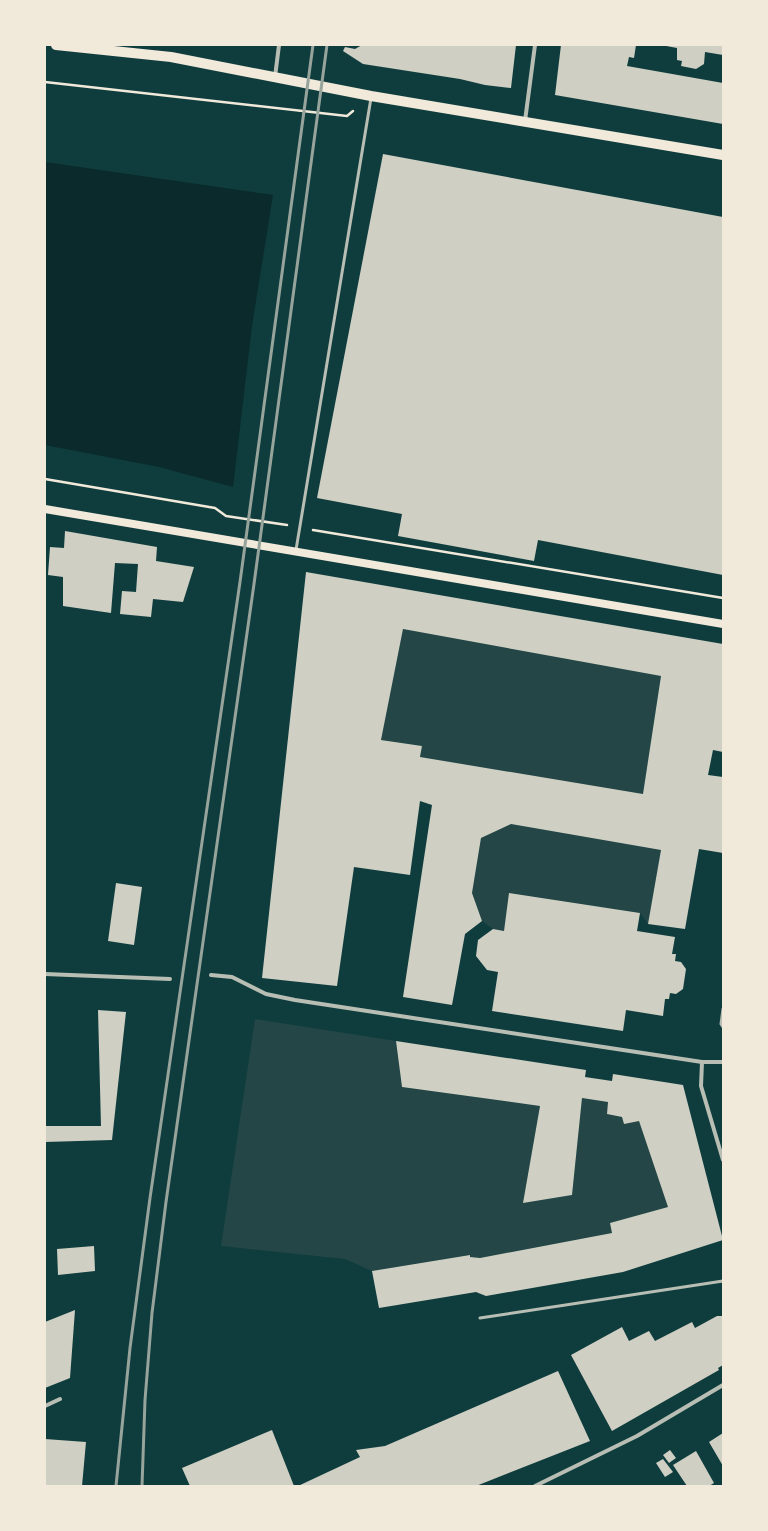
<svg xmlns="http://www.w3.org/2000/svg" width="768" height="1531" viewBox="0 0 768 1531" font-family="Barlow,sans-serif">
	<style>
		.green { fill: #244646 }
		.water { fill: #0a2a2b }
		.building { fill: #cfcfc3; fill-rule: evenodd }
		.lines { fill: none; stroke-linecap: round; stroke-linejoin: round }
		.path { stroke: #f1e9da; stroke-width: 2.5 }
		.service { stroke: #b8beb3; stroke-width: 3 }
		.minor { stroke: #b8beb3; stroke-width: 4 }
		.secondary { stroke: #f1e9da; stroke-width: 8 }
		.primary { stroke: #f1e9da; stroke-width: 10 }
		.rail { stroke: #97a49c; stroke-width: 3 }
	</style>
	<rect width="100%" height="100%" fill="#0f3d3e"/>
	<!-- green -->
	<path class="green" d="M 403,629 L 661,676 L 643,794 L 420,757 L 422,746 L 381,740 Z
		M 511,824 L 661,850 L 648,924 L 640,913 L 510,893 L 504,931 L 493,929 L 482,921 L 472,893 L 481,838 Z
		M 255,1019 L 396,1041 L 402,1087 L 540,1106 L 523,1203 L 572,1195 L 582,1098 L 608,1102 L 607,1114 L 639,1121 L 668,1207 L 611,1223 L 612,1233 L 480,1258 L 470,1257 L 469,1255 L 372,1271 L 345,1259 L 221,1246 Z"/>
	<!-- water -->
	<path class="water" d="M 45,162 L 273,195 L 252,326 L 233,487 L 159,467 L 45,445 Z"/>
	<!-- building -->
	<path class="building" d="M 362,45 L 516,45 L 511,88 L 485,85 L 460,79 L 363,64 L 343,51 L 345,47 L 355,49 Z
		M 561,45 L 636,45 L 634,58 L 629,57 L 627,66 L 723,83 L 723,124 L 555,95 Z
		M 661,45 L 723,45 L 723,55 L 705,52 L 704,64 L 696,69 L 681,66 L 682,61 L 677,60 L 677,48 Z
		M 383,154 L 723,217 L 723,575 L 538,540 L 534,561 L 398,536 L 402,514 L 317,498 Z
		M 65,531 L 157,547 L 156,561 L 194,567 L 183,602 L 153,599 L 151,617 L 120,614 L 122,591 L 136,592 L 138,564 L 115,563 L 111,613 L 63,606 L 63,577 L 48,575 L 50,547 L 64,548 Z
		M 306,572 L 723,644 L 723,752 L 713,750 L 708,775 L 723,777 L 723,853 L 699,849 L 685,929 L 648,924 L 661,850 L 511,824 L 481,838 L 472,893 L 482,921 L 465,934 L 452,1005 L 403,997 L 432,805 L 420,801 L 410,875 L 354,867 L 337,986 L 262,978 ZM 403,629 L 661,676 L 643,794 L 420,757 L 422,746 L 381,740 Z
		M 116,883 L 142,887 L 134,945 L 108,941 Z
		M 509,893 L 640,913 L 637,931 L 675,937 L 672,954 L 676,954 L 675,961 L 681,962 L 686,969 L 683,989 L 676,994 L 670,993 L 669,999 L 665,999 L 663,1016 L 626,1010 L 623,1031 L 492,1011 L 498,972 L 487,970 L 476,956 L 478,940 L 493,929 L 504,931 Z
		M 98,1010 L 126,1012 L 112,1140 L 45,1142 L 45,1126 L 101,1126 Z
		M 396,1041 L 586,1070 L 585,1077 L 612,1081 L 613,1074 L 683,1085 L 723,1240 L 623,1272 L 486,1296 L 476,1292 L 379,1308 L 372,1271 L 470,1255 L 470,1257 L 480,1258 L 612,1233 L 610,1223 L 668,1207 L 639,1121 L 624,1124 L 622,1117 L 607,1114 L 608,1102 L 582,1098 L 572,1195 L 523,1203 L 540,1106 L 402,1087 Z
		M 94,1246 L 95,1271 L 58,1275 L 57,1249 Z
		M 75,1310 L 70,1378 L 45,1388 L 45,1322 Z
		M 717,1316 L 723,1316 L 723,1365 L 718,1368 L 719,1370 L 612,1431 L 571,1355 L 622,1327 L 629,1341 L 649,1331 L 655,1341 L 692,1322 L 695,1328 Z
		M 558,1371 L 590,1441 L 476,1486 L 298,1486 L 360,1457 L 356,1450 L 385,1446 Z
		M 272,1430 L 294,1486 L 190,1486 L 182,1468 Z
		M 723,1433 L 723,1466 L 709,1442 Z
		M 45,1439 L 86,1442 L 82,1486 L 45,1486 Z
		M 670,1450 L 676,1458 L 669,1463 L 663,1455 Z
		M 696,1451 L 714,1483 L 709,1486 L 687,1486 L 673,1465 Z
		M 663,1459 L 673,1472 L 665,1477 L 656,1463 Z"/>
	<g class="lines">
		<!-- path -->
		<path class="path" d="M 45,82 L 347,116 L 353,111
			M 45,479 L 215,508 L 226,516 L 287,525
			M 313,530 L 723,598"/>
		<!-- service -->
		<path class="service" d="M 296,550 L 371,98
			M 723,1009 L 721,1024 L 723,1027
			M 480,1318 L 723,1281"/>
		<!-- minor -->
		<path class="minor" d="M 275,77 L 279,45
			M 525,121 L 535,45
			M 45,974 L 170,979
			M 211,975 L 232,977 L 266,994 L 295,1000 L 702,1062 L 723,1062
			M 702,1062 L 701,1086 L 723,1160
			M 45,1406 L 60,1399
			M 535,1486 L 637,1436 L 723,1385"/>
		<!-- secondary -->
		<path class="secondary" d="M 45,509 L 723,624"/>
		<!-- primary -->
		<path class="primary" d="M 56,45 L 171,57 L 371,96 L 723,155"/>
		<!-- rail -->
		<path class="rail" d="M 116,1486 L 130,1348 L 150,1198 L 240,582 L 313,45
			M 142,1486 L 145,1400 L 152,1313 L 166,1202 L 254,584 L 327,45"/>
	</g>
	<!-- border -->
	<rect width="768" height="1531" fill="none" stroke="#f1e9da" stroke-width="92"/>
</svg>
